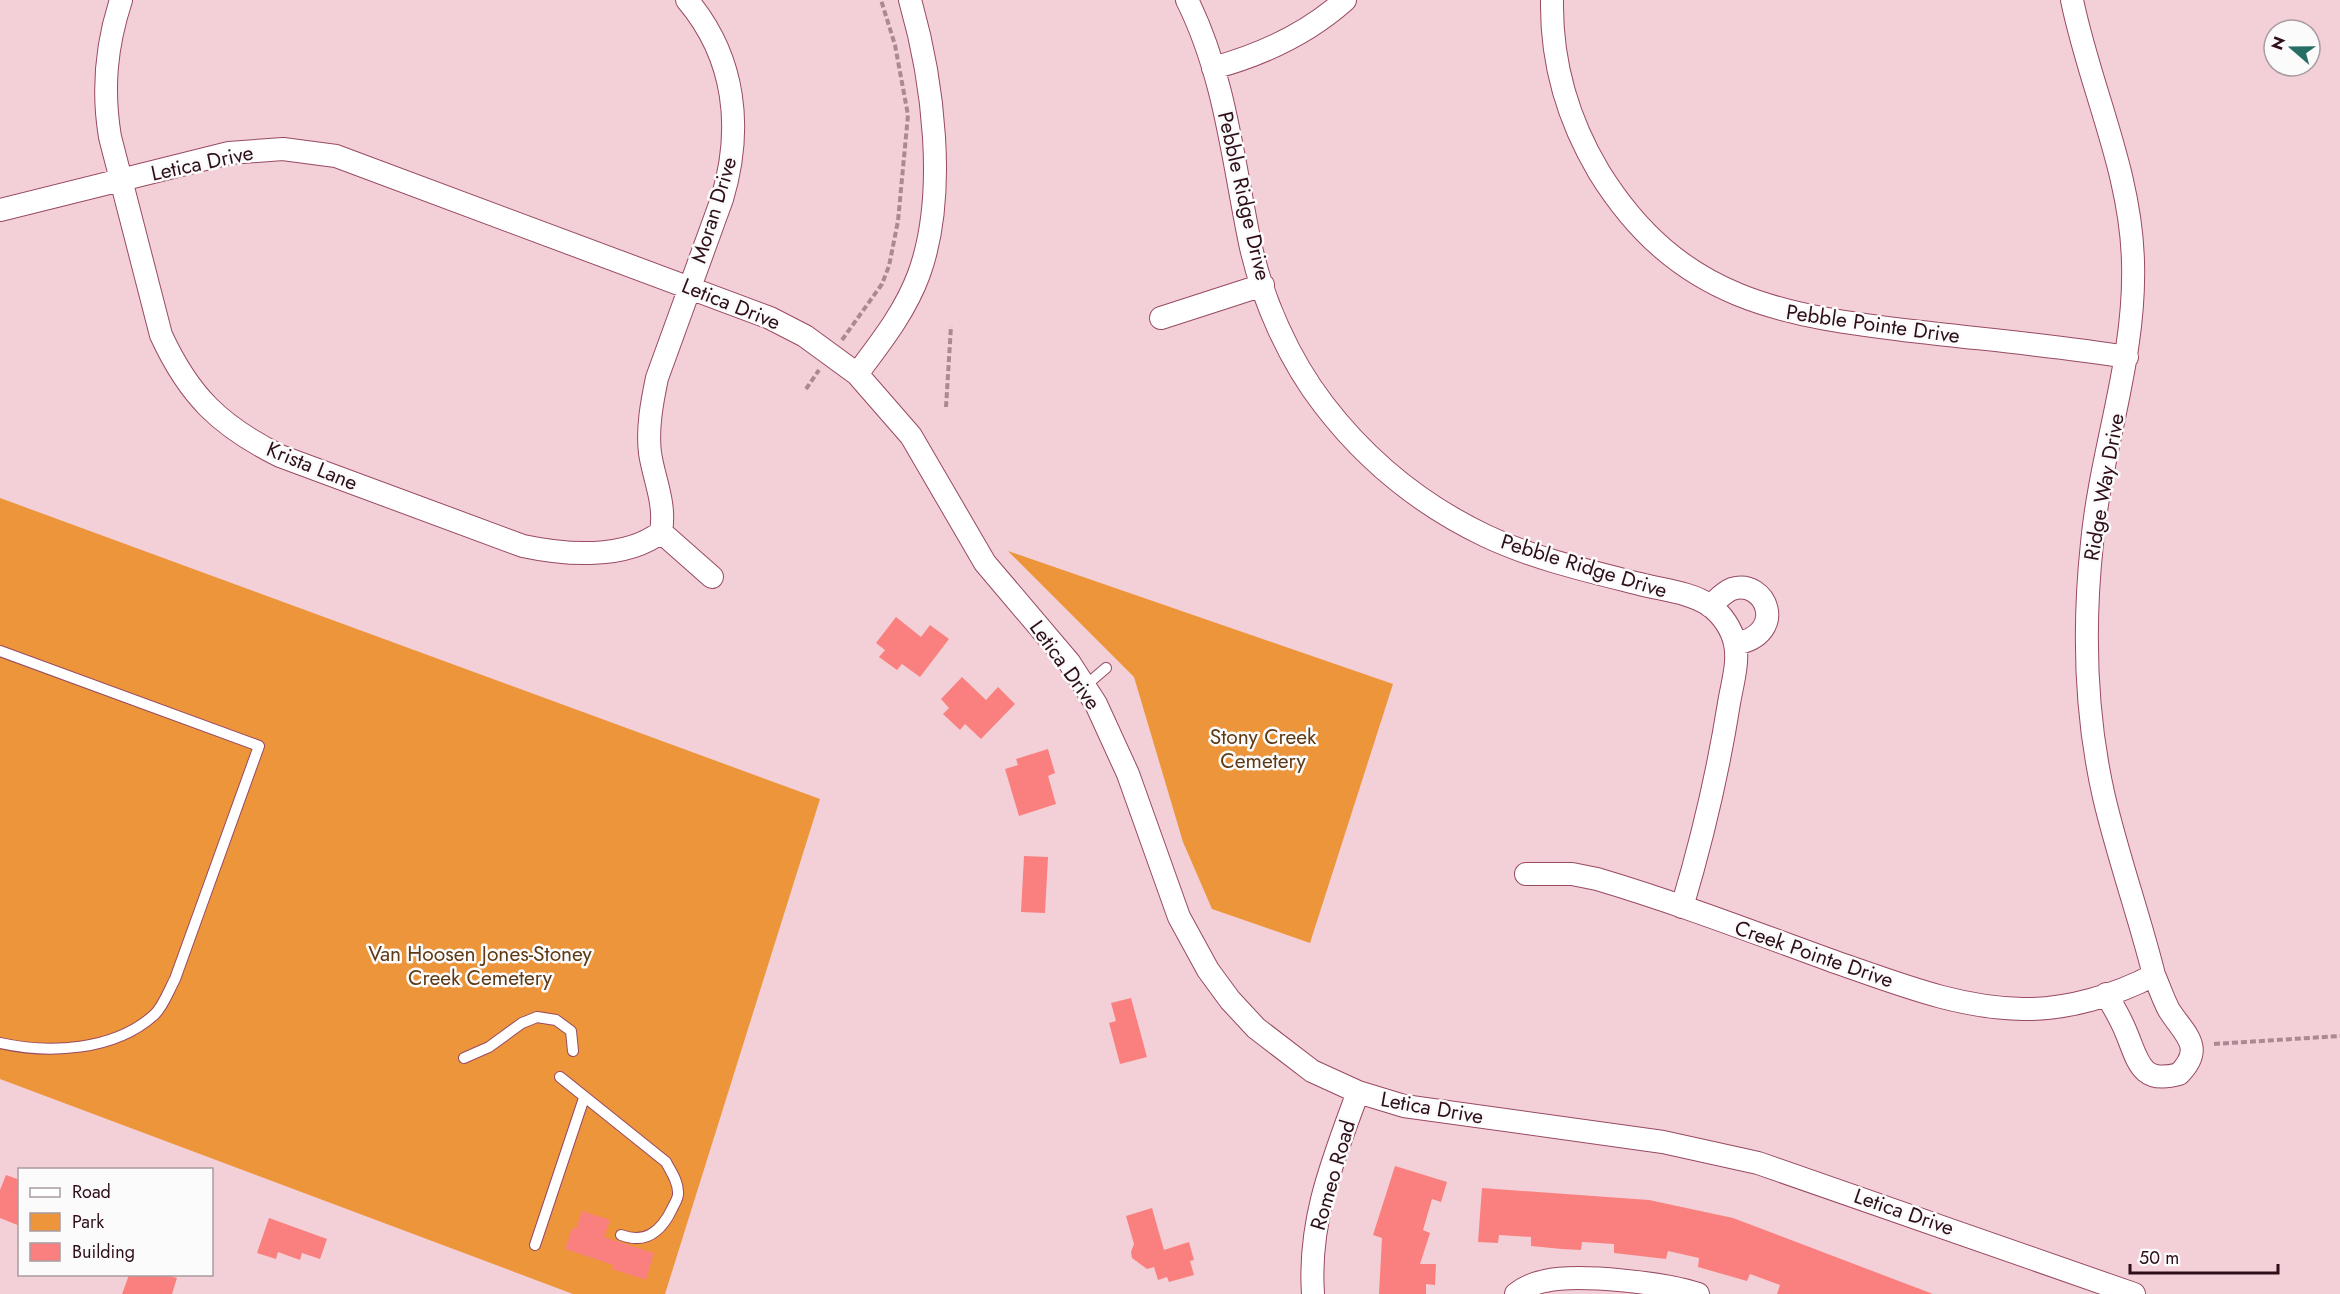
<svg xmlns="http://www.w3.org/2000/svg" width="2340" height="1294" viewBox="0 0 2340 1294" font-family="Jost,sans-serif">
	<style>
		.green { fill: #ed953a }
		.building { fill: #f9807e }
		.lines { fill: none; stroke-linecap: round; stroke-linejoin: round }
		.service-casing { stroke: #984a62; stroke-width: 12 }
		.minor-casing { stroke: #984a62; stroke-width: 24 }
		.path { stroke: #ac8992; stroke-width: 4; stroke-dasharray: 6 3; stroke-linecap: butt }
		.service { stroke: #fff; stroke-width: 10 }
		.minor { stroke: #fff; stroke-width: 22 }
		.labels { text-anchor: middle; stroke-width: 5; stroke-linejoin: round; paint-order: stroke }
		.street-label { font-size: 21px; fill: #2e0e19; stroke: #fbfbfb }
		.park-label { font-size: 21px; fill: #5d3914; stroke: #fbfbfb }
	</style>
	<rect width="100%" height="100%" fill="#f3cfd7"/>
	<!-- green -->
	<path class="green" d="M 0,498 L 820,799 L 665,1294 L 573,1294 L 0,1079 Z
		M 1008,551 L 1393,684 L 1310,943 L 1212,909 L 1183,842 L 1134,677 Z"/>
	<!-- building -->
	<path class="building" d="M 896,617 L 921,637 L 930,625 L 949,639 L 920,677 L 902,664 L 897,670 L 879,657 L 885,650 L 876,643 Z
		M 962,677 L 986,700 L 998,687 L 1015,704 L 981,739 L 965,724 L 960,730 L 943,714 L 949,708 L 941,699 Z
		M 1048,749 L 1055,773 L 1048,776 L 1056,804 L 1019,816 L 1005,769 L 1018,765 L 1016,759 Z
		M 1024,856 L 1048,857 L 1045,913 L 1021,912 Z
		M 1131,998 L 1147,1057 L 1120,1064 L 1109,1023 L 1116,1021 L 1111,1003 Z
		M 1395,1166 L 1447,1182 L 1441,1202 L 1432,1199 L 1423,1230 L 1430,1233 L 1420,1264 L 1436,1264 L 1435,1285 L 1426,1284 L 1426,1294 L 1379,1294 L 1382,1238 L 1373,1235 Z
		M 6,1175 L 20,1180 L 20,1226 L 0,1218 L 0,1190 Z
		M 1482,1188 L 1649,1200 L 1733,1218 L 1933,1294 L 1777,1294 L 1780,1285 L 1750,1274 L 1747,1281 L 1698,1267 L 1699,1258 L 1668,1251 L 1666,1259 L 1614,1253 L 1614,1244 L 1582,1242 L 1581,1250 L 1562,1249 L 1531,1246 L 1531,1237 L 1499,1235 L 1498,1243 L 1478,1242 Z
		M 1152,1208 L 1164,1250 L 1189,1242 L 1194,1260 L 1190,1261 L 1194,1275 L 1169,1282 L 1167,1277 L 1158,1280 L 1154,1267 L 1147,1269 L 1132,1258 L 1131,1252 L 1134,1244 L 1126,1216 Z
		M 582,1211 L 610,1220 L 604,1237 L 654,1253 L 646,1280 L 612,1269 L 613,1265 L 565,1249 L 572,1228 L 576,1229 Z
		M 269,1218 L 327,1239 L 320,1259 L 302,1253 L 300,1260 L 278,1252 L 276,1259 L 257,1253 Z
		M 129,1275 L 166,1275 L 177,1278 L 172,1294 L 122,1294 Z"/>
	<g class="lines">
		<defs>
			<path id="service" d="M 0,651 L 259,746 L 175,979 C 169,990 163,1007 154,1015 C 114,1051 49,1054 0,1043
				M 1085,686 L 1106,668
				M 464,1058 L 489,1047 L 522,1023 L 537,1017 L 556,1020 L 571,1031 L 573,1051
				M 560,1077 L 666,1162 C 671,1172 678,1181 678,1192 C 679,1198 674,1204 672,1209 C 661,1232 645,1244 621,1235
				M 535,1245 L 584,1098"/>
			<path id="minor" d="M 121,0 C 106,46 102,89 110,137 L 161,335 C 189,396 220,426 280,456 L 523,546 C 565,555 625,560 661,532
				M 687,0 C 736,58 743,129 722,199 L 657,378 C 652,402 647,428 650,453 C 654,480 666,503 661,532 L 712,577
				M 1187,0 C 1225,76 1233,161 1250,243 C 1262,299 1289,360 1324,405 C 1367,461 1423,506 1486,536 C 1535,559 1588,571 1640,584 C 1662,590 1690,592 1709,605 C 1722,614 1732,629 1735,644 C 1739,662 1732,685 1729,703 C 1718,773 1702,840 1682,907
				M 1552,0 C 1551,62 1568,120 1599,172 C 1679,301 1782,316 1921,332 C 1990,340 2059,346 2127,357
				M 1213,68 C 1261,55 1307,34 1345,0
				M 0,210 L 229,153 L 283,149 L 336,156 L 770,318 L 805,336 L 857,374 L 911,436 L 985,563 L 1069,662 L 1096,704 L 1128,774 L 1179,917 L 1208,970 L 1230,1000 L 1256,1028 L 1312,1071 L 1358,1092 L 1404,1106 L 1663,1142 L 1758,1163 L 2134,1294
				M 1161,318 L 1263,285
				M 857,374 C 881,342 905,312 919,274 C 948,194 933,80 910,0
				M 1710,606 C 1717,600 1724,592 1732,589 C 1766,578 1789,634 1735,644
				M 1526,874 L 1572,874 L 1597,879 C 1678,903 1758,934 1838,963 C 1899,984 1958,1008 2023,1009 C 2067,1010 2116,995 2154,975 C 2139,915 2118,857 2104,797 C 2085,714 2083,628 2092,543 C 2101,448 2136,359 2133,262 C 2131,171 2090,88 2072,0
				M 2106,994 C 2113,1006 2121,1019 2126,1032 C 2138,1060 2140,1085 2179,1074 C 2206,1047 2184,1034 2169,1010 C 2163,999 2159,986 2154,975
				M 1313,1294 C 1308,1220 1333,1160 1358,1092
				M 1516,1294 C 1525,1287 1534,1283 1545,1281 C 1579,1273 1665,1283 1698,1294"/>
		</defs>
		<!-- service casing -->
		<use href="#service" class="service-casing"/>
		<!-- minor casing -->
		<use href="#minor" class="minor-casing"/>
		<!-- path -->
		<path class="path" d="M 842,340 L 882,284 L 889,266 L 898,221 L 908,115 L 895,45 L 881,0
			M 806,389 L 819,370
			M 946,407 L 951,326
			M 2214,1044 L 2340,1036"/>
		<!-- service -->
		<use href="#service" class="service"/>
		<!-- minor -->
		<use href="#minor" class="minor"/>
	</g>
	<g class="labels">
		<!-- street labels -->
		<g class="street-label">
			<text transform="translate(202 163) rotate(-12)" y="7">Letica Drive</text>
			<text transform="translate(1244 196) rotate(77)" y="7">Pebble Ridge Drive</text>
			<text transform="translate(714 210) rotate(-73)" y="7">Moran Drive</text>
			<text transform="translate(731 304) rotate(22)" y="7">Letica Drive</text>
			<text transform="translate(1873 324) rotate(8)" y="7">Pebble Pointe Drive</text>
			<text transform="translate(312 466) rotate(22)" y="7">Krista Lane</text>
			<text transform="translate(2104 487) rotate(-80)" y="7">Ridge Way Drive</text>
			<text transform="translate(1584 566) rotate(17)" y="7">Pebble Ridge Drive</text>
			<text transform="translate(1065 665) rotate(54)" y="7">Letica Drive</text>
			<text transform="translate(1814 954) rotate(19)" y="7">Creek Pointe Drive</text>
			<text transform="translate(1432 1108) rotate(10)" y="7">Letica Drive</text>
			<text transform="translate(1333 1175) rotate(-74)" y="7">Romeo Road</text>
			<text transform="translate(1904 1212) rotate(19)" y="7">Letica Drive</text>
		</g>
		<!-- park labels -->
		<g class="park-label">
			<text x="1263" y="744">Stony Creek<tspan x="1263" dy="24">Cemetery</tspan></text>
			<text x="480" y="961">Van Hoosen Jones-Stoney<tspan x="480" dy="24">Creek Cemetery</tspan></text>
		</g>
	</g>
	<!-- legend -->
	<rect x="18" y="1168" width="195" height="108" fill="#fbfbfb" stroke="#a99ca1" stroke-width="1.5"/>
	<rect x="30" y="1188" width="30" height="9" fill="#ffffff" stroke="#a99ca1" stroke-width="1.5"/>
	<text x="72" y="1198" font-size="18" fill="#2e0e19">Road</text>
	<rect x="30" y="1213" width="30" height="18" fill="#ed953a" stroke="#a99ca1" stroke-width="1.5"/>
	<text x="72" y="1228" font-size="18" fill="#2e0e19">Park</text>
	<rect x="30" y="1243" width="30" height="18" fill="#f9807e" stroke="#a99ca1" stroke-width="1.5"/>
	<text x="72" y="1258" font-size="18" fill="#2e0e19">Building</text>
	<!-- north arrow -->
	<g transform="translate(2292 48) rotate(290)"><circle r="28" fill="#fbfbfb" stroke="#a99ca1" stroke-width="1.5"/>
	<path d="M0-4.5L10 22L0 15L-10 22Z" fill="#266d63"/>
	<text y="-9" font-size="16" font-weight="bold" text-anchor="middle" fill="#2e0e19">N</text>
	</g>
	<!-- scale -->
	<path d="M2130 1264v9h148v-9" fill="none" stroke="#2e0e19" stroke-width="3"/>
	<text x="2139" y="1264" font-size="18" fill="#2e0e19" stroke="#fbfbfb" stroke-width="4.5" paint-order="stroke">50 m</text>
</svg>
